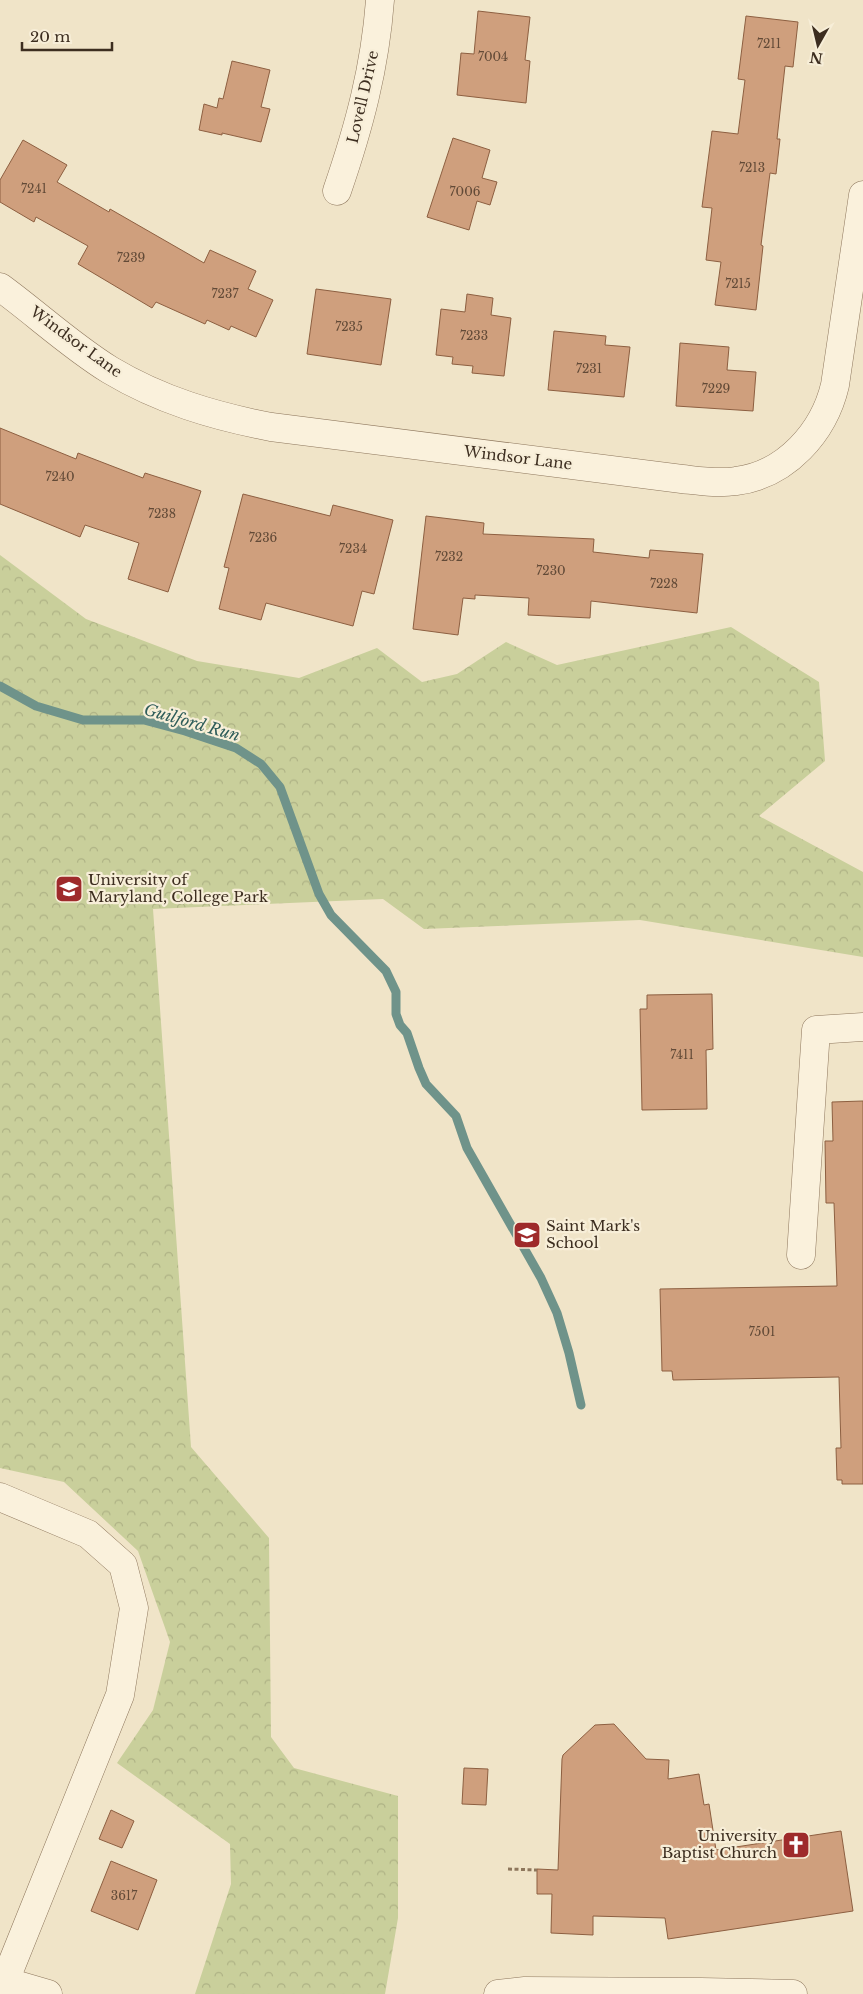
<svg xmlns="http://www.w3.org/2000/svg" width="863" height="1994" viewBox="0 0 863 1994" font-family="'Libre Baskerville',serif">
	<style>
		.forest { fill: url(#forest-crowns) }
		.lines { fill: none; stroke-linecap: round; stroke-linejoin: round }
		.stream { stroke: #6f938a; stroke-width: 9 }
		.building { fill: #cf9f7d; stroke: #8d5f41 }
		.minor-casing { stroke: #8d765c; stroke-width: 29 }
		.path { stroke: #8d765c; stroke-width: 3; stroke-dasharray: 4 2.5; stroke-linecap: butt }
		.minor { stroke: #faf1dc; stroke-width: 28 }
		.labels { text-anchor: middle; stroke-width: 4.5; stroke-linejoin: round; paint-order: stroke }
		.number-label { font-size: 12px; fill: #624a37 }
		.street-label { font-size: 15px; fill: #3d2e20; stroke: #f7eed8 }
		.poi-label { font-size: 15px; fill: #3d2e20; stroke: #f7eed8; text-anchor: start }
		.water-label { font-size: 16px; font-style: italic; fill: #2f5d5a; stroke: #f7eed8 }
	</style>
	<defs>
		<pattern id="forest-crowns" width="20" height="18" patternUnits="userSpaceOnUse" patternTransform="scale(1.25)"><rect width="20" height="18" fill="#c9cf9b"/><path d="M2 6a3 3 0 1 1 6 0M12 15a3 3 0 1 1 6 0" fill="none" stroke="#aeb285"/></pattern>
	</defs>
	<rect width="100%" height="100%" fill="#f0e4c8"/>
	<!-- forest -->
	<path class="forest" d="M 0,555 L 86,619 L 197,661 L 299,678 L 377,648 L 422,682 L 457,674 L 506,642 L 557,665 L 731,627 L 819,682 L 825,761 L 759,816 L 863,872 L 863,957 L 640,920 L 424,929 L 383,899 L 153,909 L 191,1447 L 269,1538 L 271,1737 L 294,1768 L 398,1796 L 398,1918 L 385,1994 L 195,1994 L 231,1884 L 230,1844 L 117,1763 L 153,1710 L 170,1642 L 138,1551 L 64,1482 L 0,1468 Z"/>
	<g class="lines">
		<!-- stream -->
		<path class="stream" d="M 0,686 L 36,706 L 83,720 L 144,720 L 185,731 L 236,748 L 261,764 L 280,787 L 319,894 L 331,915 L 386,971 L 396,992 L 396,1014 L 400,1025 L 407,1033 L 419,1068 L 426,1084 L 456,1116 L 467,1148 L 541,1278 L 557,1313 L 569,1353 L 581,1405"/>
	</g>
	<!-- building -->
	<path class="building" d="M 478,11 L 530,17 L 525,60 L 530,61 L 526,103 L 457,95 L 461,53 L 474,54 Z
		M 746,16 L 798,22 L 793,67 L 785,66 L 777,139 L 780,139 L 776,174 L 770,173 L 761,245 L 763,246 L 756,310 L 715,305 L 721,262 L 706,260 L 712,208 L 702,207 L 712,131 L 738,134 L 745,80 L 738,79 Z
		M 232,61 L 270,70 L 261,107 L 270,109 L 261,142 L 222,133 L 222,135 L 199,130 L 204,104 L 217,108 L 219,98 L 223,99 Z
		M 453,138 L 490,150 L 482,178 L 497,182 L 490,205 L 477,201 L 469,230 L 427,217 Z
		M 23,140 L 67,165 L 57,182 L 109,212 L 110,209 L 204,263 L 210,250 L 256,271 L 248,289 L 273,300 L 256,337 L 231,326 L 229,330 L 207,320 L 205,324 L 156,302 L 152,308 L 78,264 L 88,246 L 36,217 L 34,222 L 0,202 L 0,180 Z
		M 316,289 L 391,299 L 381,365 L 307,354 Z
		M 467,294 L 493,298 L 491,315 L 511,318 L 504,376 L 472,373 L 473,366 L 452,364 L 453,357 L 436,355 L 441,309 L 465,312 Z
		M 554,331 L 606,336 L 605,345 L 630,347 L 624,397 L 548,390 Z
		M 680,343 L 729,347 L 727,370 L 756,372 L 753,411 L 676,406 Z
		M 0,428 L 76,459 L 78,453 L 143,478 L 145,473 L 201,491 L 168,592 L 128,579 L 139,543 L 85,525 L 80,537 L 0,504 Z
		M 243,494 L 330,516 L 333,505 L 393,520 L 374,594 L 362,591 L 353,626 L 266,603 L 261,620 L 219,609 L 229,568 L 224,567 Z
		M 426,516 L 484,523 L 483,534 L 594,539 L 593,552 L 649,558 L 650,550 L 703,554 L 697,613 L 591,601 L 590,618 L 528,615 L 529,598 L 475,595 L 475,599 L 463,598 L 458,635 L 413,629 Z
		M 712,994 L 713,1049 L 706,1050 L 707,1109 L 642,1110 L 640,1009 L 647,1009 L 647,995 Z
		M 863,1101 L 863,1484 L 842,1484 L 842,1480 L 837,1480 L 836,1448 L 841,1448 L 839,1377 L 673,1380 L 672,1371 L 662,1371 L 660,1289 L 837,1286 L 834,1203 L 826,1203 L 825,1141 L 833,1141 L 832,1102 Z
		M 614,1724 L 646,1759 L 669,1760 L 668,1779 L 699,1774 L 704,1805 L 709,1804 L 716,1850 L 841,1831 L 853,1911 L 668,1939 L 665,1918 L 593,1916 L 593,1935 L 551,1933 L 552,1894 L 537,1894 L 537,1869 L 558,1870 L 562,1759 L 563,1755 L 595,1725 Z
		M 464,1768 L 488,1769 L 486,1805 L 462,1804 Z
		M 111,1810 L 134,1821 L 122,1848 L 99,1839 Z
		M 111,1861 L 157,1880 L 138,1930 L 91,1911 Z"/>
	<g class="lines">
		<defs>
			<path id="minor" d="M 337,191 C 359,127 375,68 380,0
				M 0,287 C 37,314 71,346 110,370 C 160,400 214,416 271,427 L 682,479 C 700,481 718,484 736,481 C 786,475 824,432 835,385 L 863,195
				M 801,1255 L 816,1030 L 863,1027
				M 0,1497 L 88,1534 L 123,1565 L 134,1608 L 120,1695 L 5,1981
				M 0,1980 L 48,1994
				M 498,1994 L 525,1991 L 701,1992 L 793,1994"/>
		</defs>
		<!-- minor casing -->
		<use href="#minor" class="minor-casing"/>
		<!-- path -->
		<path class="path" d="M 508,1869 L 537,1870"/>
		<!-- minor -->
		<use href="#minor" class="minor"/>
	</g>
	<!-- icons -->
	<defs>
		<symbol id="university-square" viewBox="-11 -11 22 22"><rect x="-9" y="-9" width="18" height="18" rx="4" fill="#9e2a2b" stroke="#f7eed8"/><path d="M0-5L7-2L0 1L-7-2ZM-4 1L0 2.5L4 1V4Q0 6-4 4Z" fill="#fff"/></symbol>
		<symbol id="school-square" viewBox="-11 -11 22 22"><rect x="-9" y="-9" width="18" height="18" rx="4" fill="#9e2a2b" stroke="#f7eed8"/><path d="M0-5L7-2L0 1L-7-2ZM-4 1L0 2.5L4 1V4Q0 6-4 4Z" fill="#fff"/></symbol>
		<symbol id="church-square" viewBox="-11 -11 22 22"><rect x="-9" y="-9" width="18" height="18" rx="4" fill="#9e2a2b" stroke="#f7eed8"/><path d="M-1.2-6h2.4v3.5h3.3v2.4h-3.3V6h-2.4V-.1h-3.3v-2.4h3.3Z" fill="#fff"/></symbol>
	</defs>
	<g fill-rule="evenodd">
		<use href="#university-square" x="53" y="873" width="32" height="32"/>
		<use href="#school-square" x="511" y="1219" width="32" height="32"/>
		<use href="#church-square" x="780" y="1829" width="32" height="32"/>
	</g>
	<g class="labels">
		<!-- number labels -->
		<g class="number-label">
			<text x="769" y="48">7211</text>
			<text x="493" y="61">7004</text>
			<text x="752" y="172">7213</text>
			<text x="34" y="193">7241</text>
			<text x="465" y="196">7006</text>
			<text x="131" y="262">7239</text>
			<text x="738" y="288">7215</text>
			<text x="225" y="298">7237</text>
			<text x="349" y="331">7235</text>
			<text x="474" y="340">7233</text>
			<text x="589" y="373">7231</text>
			<text x="716" y="393">7229</text>
			<text x="60" y="481">7240</text>
			<text x="162" y="518">7238</text>
			<text x="263" y="542">7236</text>
			<text x="353" y="553">7234</text>
			<text x="449" y="561">7232</text>
			<text x="551" y="575">7230</text>
			<text x="664" y="588">7228</text>
			<text x="682" y="1059">7411</text>
			<text x="762" y="1336">7501</text>
			<text x="124" y="1900">3617</text>
		</g>
		<!-- street labels -->
		<g class="street-label">
			<text transform="translate(363 97) rotate(-77)" y="5">Lovell Drive</text>
			<text transform="translate(76 342) rotate(36)" y="5">Windsor Lane</text>
			<text transform="translate(518 458) rotate(7)" y="5">Windsor Lane</text>
		</g>
		<!-- poi labels -->
		<g class="poi-label">
			<text x="88" y="885">University of<tspan x="88" dy="17">Maryland, College Park</tspan></text>
			<text x="546" y="1231">Saint Mark's<tspan x="546" dy="17">School</tspan></text>
			<text x="777" y="1841" text-anchor="end">University<tspan x="777" dy="17">Baptist Church</tspan></text>
		</g>
		<!-- water labels -->
		<g class="water-label">
			<text transform="translate(192 722) rotate(16)" y="6">Guilford Run</text>
		</g>
	</g>
	<!-- north arrow -->
	<g transform="translate(818 45) rotate(188)" stroke="#f7eed8" stroke-width="4" paint-order="stroke">
	<path d="M0-4L9 19L0 12L-9 19Z" fill="#3d2e20"/>
	<text y="-8" font-size="14" font-weight="bold" text-anchor="middle" fill="#3d2e20">N</text>
	</g>
	<!-- scale -->
	<path d="M22 42v8h90v-8" fill="none" stroke="#3d2e20" stroke-width="2.5"/>
	<text x="30" y="42" font-size="15" fill="#3d2e20" stroke="#f7eed8" stroke-width="4" paint-order="stroke">20 m</text>
</svg>
